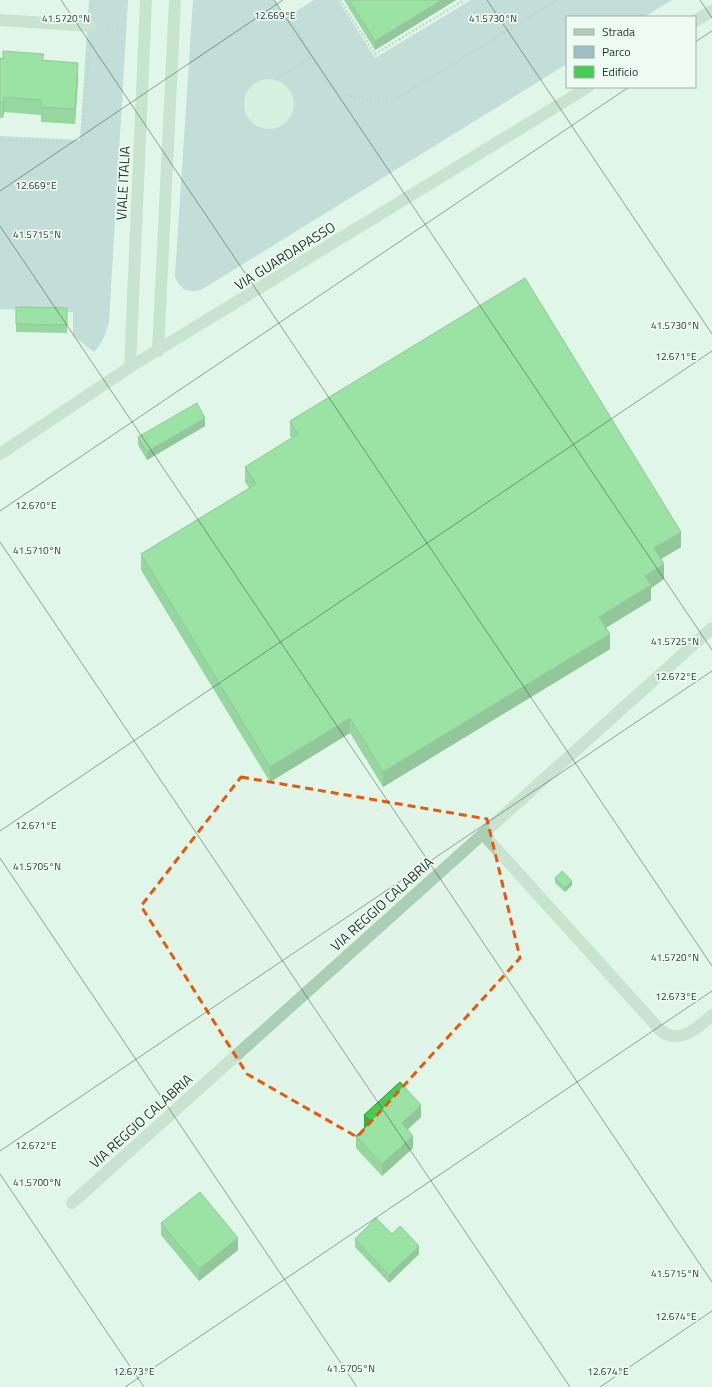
<svg xmlns="http://www.w3.org/2000/svg" width="712" height="1387" viewBox="0 0 712 1387" font-family="'Titillium Web',sans-serif">
	<style>
		.green { fill: #9fbec5 }
		.plaza { fill: #c7edd6 }
		.lines { fill: none; stroke-linecap: round; stroke-linejoin: round }
		.path { stroke: #95ba9f; stroke-width: 2.5; stroke-dasharray: 2 2; stroke-linecap: butt }
		.minor { stroke: #abceb6; stroke-width: 12 }
		.wall { fill: #3daf47 }
		.shaded-wall { fill: #328f3a }
		.building { fill: #47cc53; stroke: #328f3a }
		.marked { fill: none; stroke: #e8590c; stroke-width: 3; stroke-dasharray: 8 5; stroke-linejoin: round }
		.ticks { fill: none; stroke: #2a3b2d; stroke-width: 1; stroke-opacity: 0.45 }
		.labels { text-anchor: middle; stroke-width: 3.5; stroke-linejoin: round; paint-order: stroke }
		.street-label { font-size: 14px; fill: #2a3b2d; stroke: #edfbf3 }
		.ticks-label { font-size: 10px; text-anchor: middle; fill: #2a3b2d; stroke: #edfbf3; stroke-width: 3.5; stroke-linejoin: round; paint-order: stroke }
	</style>
	<rect width="100%" height="100%" fill="#e0f5e8"/>
	<!-- green -->
	<path class="green" d="M 89,0 L 128,0 L 109,321 C 106,334 102,343 94,352 L 73,336 L 73,312 L 0,309 L 0,136 L 80,140 Z
		M 193,0 L 274,0 L 285,18 L 314,0 L 338,0 L 375,58 L 471,0 L 672,0 L 644,17 L 567,17 L 567,64 L 201,290 C 187,293 180,290 175,276 Z"/>
	<!-- plaza -->
	<path class="plaza" d="M244 104a25 25 0 1 1 50 0a25 25 0 1 1-50 0Z"/>
	<g class="lines">
		<!-- path -->
		<path class="path" d="M 340,0 L 375,54 L 464,0
			M 92,9 L 92,0
			M 286,13 C 296,29 305,45 315,60 C 319,67 322,76 327,82 C 343,100 378,104 399,97 L 557,0
			M 108,28 L 128,30
			M 274,80 L 312,57
			M 0,140 L 82,143 L 90,42"/>
		<!-- minor -->
		<path class="minor" d="M 0,20 L 91,26
			M 695,21 L 712,11
			M 158,351 L 175,0
			M 130,367 L 146,0
			M 0,454 L 130,367 L 588,87
			M 483,834 L 661,1031 C 681,1045 697,1028 712,1015
			M 72,1203 L 712,628"/>
	</g>
	<!-- wall -->
	<path class="wall" d="M 344,0 L 456,0 L 375,50 Z
		M 0,58 L 44,60 L 78,78 L 75,124 L 41,122 L 41,115 L 4,112 L 3,118 L 0,118 Z
		M 16,307 L 67,308 L 67,333 L 16,332 Z
		M 290,421 L 681,547 L 661,559 L 664,579 L 651,588 L 651,600 L 606,628 L 610,649 L 383,787 L 350,733 L 270,782 L 141,570 L 141,554 L 249,488 L 245,482 L 245,467 L 292,438 L 290,436 Z
		M 205,426 L 147,460 L 138,445 L 138,437 Z
		M 555,878 L 572,885 L 565,892 L 555,883 Z
		M 364,1115 L 421,1117 L 408,1129 L 413,1148 L 382,1176 L 356,1148 L 356,1136 L 364,1128 Z
		M 161,1223 L 238,1250 L 199,1281 L 161,1235 Z
		M 355,1239 L 419,1254 L 389,1283 L 355,1247 Z"/>
	<!-- shaded-wall -->
	<path class="shaded-wall" d="M 442,0 L 456,0 L 375,50 L 375,41 Z
		M 78,63 L 78,78 L 75,124 L 75,109 Z
		M 4,97 L 4,112 L 3,118 L 3,103 Z
		M 205,418 L 205,426 L 147,460 L 147,452 Z
		M 681,532 L 681,547 L 654,563 L 654,548 Z
		M 664,564 L 664,579 L 651,588 L 651,600 L 599,632 L 599,617 L 645,576 Z
		M 610,634 L 610,649 L 383,787 L 383,772 Z
		M 350,718 L 350,733 L 270,782 L 270,767 Z
		M 572,881 L 572,885 L 565,892 L 565,888 Z
		M 421,1105 L 421,1117 L 402,1135 L 402,1123 Z
		M 413,1136 L 413,1148 L 382,1176 L 382,1164 Z
		M 238,1238 L 238,1250 L 199,1281 L 199,1269 Z
		M 419,1246 L 419,1254 L 389,1283 L 389,1275 Z"/>
	<!-- building -->
	<path class="building" d="M 349,0 L 442,0 L 375,41 Z
		M 3,51 L 44,54 L 42,60 L 78,63 L 75,109 L 41,107 L 41,100 L 4,97 L 3,103 L 0,103 L 0,58 L 3,59 Z
		M 525,278 L 681,532 L 654,548 L 664,564 L 645,576 L 651,585 L 599,617 L 610,634 L 383,772 L 350,718 L 270,767 L 141,554 L 256,484 L 245,467 L 298,434 L 290,421 Z
		M 16,307 L 67,308 L 67,325 L 16,324 Z
		M 197,403 L 205,418 L 147,452 L 138,437 Z
		M 562,871 L 572,881 L 565,888 L 555,878 Z
		M 400,1082 L 421,1105 L 402,1123 L 413,1136 L 382,1164 L 356,1136 L 371,1122 L 364,1115 Z
		M 200,1192 L 238,1238 L 199,1269 L 161,1223 Z
		M 376,1218 L 392,1234 L 400,1226 L 419,1246 L 389,1275 L 355,1239 Z"/>
	<!-- marked area -->
	<path d="M0 0H712V1387H0ZM 241,777 L 487,819 L 520,958 L 357,1137 L 247,1074 L 141,906 Z" fill="#e0f5e8" fill-opacity=".55" fill-rule="evenodd"/>
	<path class="marked" d="M 241,777 L 487,819 L 520,958 L 357,1137 L 247,1074 L 141,906 Z"/>
	<!-- ticks -->
	<path class="ticks" d="M 61,0 L 712,966M 274,0 L 712,650M 487,0 L 712,334M 700,0 L 712,18M 695,42 L 712,31M 0,191 L 283,0M 0,226 L 712,1282M 0,511 L 629,87M 0,542 L 570,1387M 0,831 L 712,351M 0,858 L 357,1387M 0,1151 L 712,671M 0,1174 L 144,1387M 125,1387 L 712,991M 600,1387 L 712,1311"/>
	<g class="labels">
		<!-- street labels -->
		<g class="street-label">
			<text transform="translate(123 183) rotate(-87)" y="5">VIALE ITALIA</text>
			<text transform="translate(285 256) rotate(-32)" y="5">VIA GUARDAPASSO</text>
			<text transform="translate(382 904) rotate(-42)" y="5">VIA REGGIO CALABRIA</text>
			<text transform="translate(141 1121) rotate(-42)" y="5">VIA REGGIO CALABRIA</text>
		</g>
	</g>
	<g class="ticks-label">
		<text x="275" y="19">12.669°E</text>
		<text x="66" y="22">41.5720°N</text>
		<text x="493" y="22">41.5730°N</text>
		<text x="36" y="189">12.669°E</text>
		<text x="37" y="238">41.5715°N</text>
		<text x="675" y="329">41.5730°N</text>
		<text x="676" y="360">12.671°E</text>
		<text x="36" y="509">12.670°E</text>
		<text x="37" y="554">41.5710°N</text>
		<text x="675" y="645">41.5725°N</text>
		<text x="676" y="680">12.672°E</text>
		<text x="36" y="829">12.671°E</text>
		<text x="37" y="870">41.5705°N</text>
		<text x="675" y="961">41.5720°N</text>
		<text x="676" y="1000">12.673°E</text>
		<text x="36" y="1149">12.672°E</text>
		<text x="37" y="1186">41.5700°N</text>
		<text x="675" y="1277">41.5715°N</text>
		<text x="676" y="1320">12.674°E</text>
		<text x="351" y="1372">41.5705°N</text>
		<text x="134" y="1375">12.673°E</text>
		<text x="608" y="1375">12.674°E</text>
	</g>
	<!-- legend -->
	<rect x="566" y="16" width="130" height="72" fill="#edfbf3" stroke="#9faea4"/>
	<rect x="574" y="29" width="20" height="6" fill="#abceb6" stroke="#9faea4"/>
	<text x="602" y="36" font-size="12" fill="#2a3b2d">Strada</text>
	<rect x="574" y="46" width="20" height="12" fill="#9fbec5" stroke="#9faea4"/>
	<text x="602" y="56" font-size="12" fill="#2a3b2d">Parco</text>
	<rect x="574" y="66" width="20" height="12" fill="#47cc53" stroke="#9faea4"/>
	<text x="602" y="76" font-size="12" fill="#2a3b2d">Edificio</text>
</svg>
